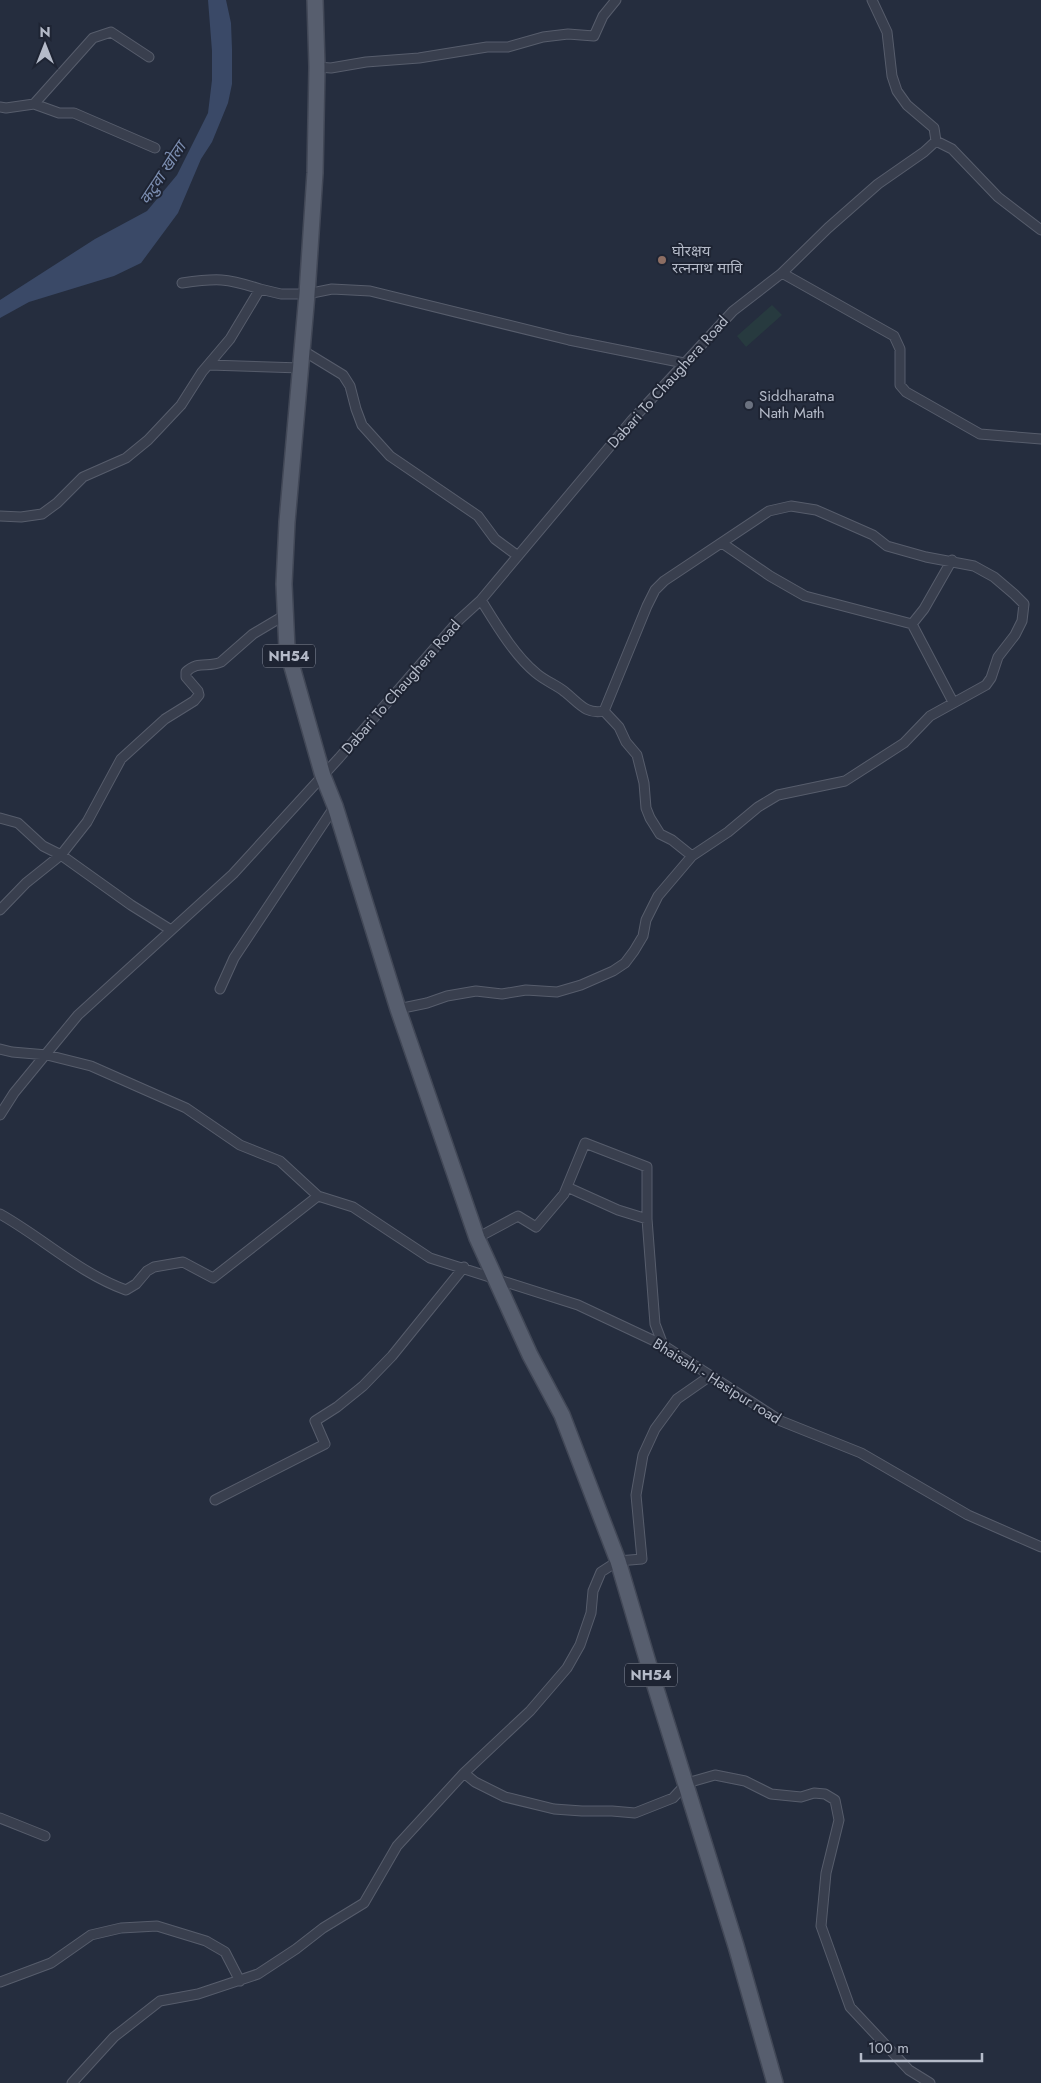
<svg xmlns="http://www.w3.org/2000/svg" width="1041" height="2083" viewBox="0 0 1041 2083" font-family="Jost,'Noto Sans Devanagari',sans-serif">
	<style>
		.green { fill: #273a3f }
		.water { fill: #3a4967 }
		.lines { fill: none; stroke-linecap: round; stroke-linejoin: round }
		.minor-casing { stroke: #575d6c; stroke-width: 11 }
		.primary-casing { stroke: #424857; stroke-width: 18 }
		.minor { stroke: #393f4e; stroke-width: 9 }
		.primary { stroke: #575e6e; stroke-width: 15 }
		.education-dot { fill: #8d6e63; stroke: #1e2433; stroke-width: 2 }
		.worship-dot { fill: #6b7280; stroke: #1e2433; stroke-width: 2 }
		.labels { text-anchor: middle; stroke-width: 4; stroke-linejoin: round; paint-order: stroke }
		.shield { fill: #1e2433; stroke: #888e9c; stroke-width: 1 }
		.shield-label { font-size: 14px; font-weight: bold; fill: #b5bbc9 }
		.poi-label { font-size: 15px; fill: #b5bbc9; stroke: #1e2433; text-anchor: start }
		.street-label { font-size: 15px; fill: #b5bbc9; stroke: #1e2433 }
		.water-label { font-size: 16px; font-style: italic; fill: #7c8eb1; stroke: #1e2433 }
	</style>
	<rect width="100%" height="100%" fill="#252d3e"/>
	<!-- green -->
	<path class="green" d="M 772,305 L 782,315 L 746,347 L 737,336 Z"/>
	<!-- water -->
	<path class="water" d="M 208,0 L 226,0 L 231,23 L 232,49 L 232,84 L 228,103 L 212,142 L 201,159 L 178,213 L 141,263 L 114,276 L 29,302 L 0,318 L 0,300 L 95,239 L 147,211 L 177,175 L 208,113 L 212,80 L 212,51 Z"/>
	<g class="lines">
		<defs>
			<path id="minor" d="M 317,67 L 331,68 L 366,62 L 419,58 L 487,47 L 508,47 L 543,37 L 568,34 L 594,36 L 603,16 L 616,0
				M 34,104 L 93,38 L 111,32 L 149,57
				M 0,107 L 6,108 L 34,104 L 59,113 L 74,113 L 155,148
				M 936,141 L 952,149 L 998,197 L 1041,230
				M 782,273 L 894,336 L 900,349 L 900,385 L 906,392 L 980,434 L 1041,439
				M 182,283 C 217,278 226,278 260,289
				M 302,350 L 343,375 L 350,386 L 356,409 L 362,425 L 390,456 L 478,516 L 495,539 L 518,556
				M 209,365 L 301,368
				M 0,516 L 21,517 L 42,514 L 57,503 L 83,477 L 126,458 L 148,440 L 181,405 L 202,372 L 230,339 L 260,289 L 281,294 L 307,294 L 332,289 L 370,291 L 569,340 L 684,363
				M 722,543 L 770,576 L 805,596 L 912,624 L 924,609 L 952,560
				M 912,624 L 953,702
				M 604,711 L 619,727 L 626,742 L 637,755 L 644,783 L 646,808 L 650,818 L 660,834 L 672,840 L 692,856
				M 0,818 L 18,823 L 43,846 L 61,855 L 131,905 L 171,930
				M 0,910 L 26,883 L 61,855 L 87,822 L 121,759 L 165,719 L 194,701 L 199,695 L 198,691 L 186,677 L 186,672 C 198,660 208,668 221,662 L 253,634 L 285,615
				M 220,989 L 234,958 L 335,806
				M 398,1009 L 427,1003 L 447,996 L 476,991 L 502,994 L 526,990 L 557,992 L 581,985 L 613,971 L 625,963 L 634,951 L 643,936 L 646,920 L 658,896 L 692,856 L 728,832 L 758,807 L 778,795 L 845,781 L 904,743 L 930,716 L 986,685 L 991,678 L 998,657 L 1015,635 L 1022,621 L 1024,604 L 1014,594 L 994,577 L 974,566 L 926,557 L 887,546 L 873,535 L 816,510 L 791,506 L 769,511 L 664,581 L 655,590 L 647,606 L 604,711 C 586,715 579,703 565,692 C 557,685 545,681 536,673 C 514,655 496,624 481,600
				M 0,1049 L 12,1052 L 47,1055 L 91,1066 L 186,1108 L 240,1145 L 280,1161 L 318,1196 L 353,1207 L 430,1258 L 578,1305 L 663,1345 L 781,1421 L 861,1453 L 968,1515 L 1041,1547
				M 0,1115 L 14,1093 L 78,1015 L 233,874 L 339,758 L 459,620 L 481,600 L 632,420 L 733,311 L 782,273 L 828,228 L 878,184 L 924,152 L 936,141 L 934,128 L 907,105 L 897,91 L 892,76 L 887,32 L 872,0
				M 567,1187 L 618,1210 L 647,1219
				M 0,1214 C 43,1238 79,1273 126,1290 L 136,1284 L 147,1271 L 154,1267 L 183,1262 L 213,1278 L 318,1196
				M 477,1238 L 518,1216 L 536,1227 L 564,1194 L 585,1143 L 647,1167 L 647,1219 L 655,1324 L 663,1345
				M 215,1500 L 325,1444 L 315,1421 L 337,1407 L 363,1386 L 392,1356 L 464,1267
				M 464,1773 L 475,1782 L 505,1797 L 554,1809 L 582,1811 L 612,1811 L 635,1813 L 673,1798 L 687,1783 L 715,1775 L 745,1781 L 771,1794 L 801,1797 L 814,1793 L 825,1794 L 835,1800 L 839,1820 L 826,1873 L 821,1926 L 850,2007 L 909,2070 L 930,2083
				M 0,1818 L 45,1836
				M 0,1982 L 51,1963 L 91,1935 L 121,1928 L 157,1926 L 206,1941 L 225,1952 L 240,1981
				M 72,2083 L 114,2037 L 160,2001 L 198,1994 L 258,1974 L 296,1949 L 323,1928 L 364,1903 L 397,1846 L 464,1773 L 530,1711 L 567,1668 L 580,1645 L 591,1613 L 593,1591 L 601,1572 L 618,1561 L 642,1559 L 636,1495 L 643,1455 L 655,1429 L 677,1399 L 710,1376"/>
			<path id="primary" d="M 315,0 L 317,67 L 315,173 L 307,294 L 287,522 L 284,584 L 287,649 L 323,776 L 335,806 L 398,1009 L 477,1238 L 530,1355 L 562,1415 L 618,1561 L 652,1676 L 736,1946 L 775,2083"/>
		</defs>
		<!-- minor casing -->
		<use href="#minor" class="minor-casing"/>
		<!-- primary casing -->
		<use href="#primary" class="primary-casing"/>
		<!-- minor -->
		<use href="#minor" class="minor"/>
		<!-- primary -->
		<use href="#primary" class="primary"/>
	</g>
	<!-- markers -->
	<circle class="education-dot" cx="662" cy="260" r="5"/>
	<circle class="worship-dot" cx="749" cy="405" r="5"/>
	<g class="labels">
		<!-- shield labels -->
		<g class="shield">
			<rect x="263" y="644.5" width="52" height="23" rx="4"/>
			<rect x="625" y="1663.5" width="52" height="23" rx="4"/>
		</g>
		<g class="shield-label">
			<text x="289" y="661">NH54</text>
			<text x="651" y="1680">NH54</text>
		</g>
		<!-- poi labels -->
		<g class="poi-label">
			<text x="672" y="256">घोरक्षय<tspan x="672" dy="17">रत्ननाथ मावि</tspan></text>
			<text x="759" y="401">Siddharatna<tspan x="759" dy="17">Nath Math</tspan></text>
		</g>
		<!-- street labels -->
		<g class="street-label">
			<text transform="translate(668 382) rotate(-48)" y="5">Dabari To Chaughera Road</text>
			<text transform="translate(401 687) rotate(-49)" y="5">Dabari To Chaughera Road</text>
			<text transform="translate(717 1381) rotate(32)" y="5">Bhaisahi - Hasipur road</text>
		</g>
		<!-- water labels -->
		<g class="water-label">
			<text transform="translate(162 173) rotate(-57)" y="6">कटुवा खोला</text>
		</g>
	</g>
	<!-- north arrow -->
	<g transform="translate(45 45)" stroke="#1e2433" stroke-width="4" paint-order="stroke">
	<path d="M0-4L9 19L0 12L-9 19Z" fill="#b5bbc9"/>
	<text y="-8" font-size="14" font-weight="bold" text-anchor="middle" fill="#b5bbc9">N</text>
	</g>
	<!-- scale -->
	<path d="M861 2053v8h121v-8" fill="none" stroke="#b5bbc9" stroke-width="2.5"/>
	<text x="868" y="2053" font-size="15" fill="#b5bbc9" stroke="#1e2433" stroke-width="4" paint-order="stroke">100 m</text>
</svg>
